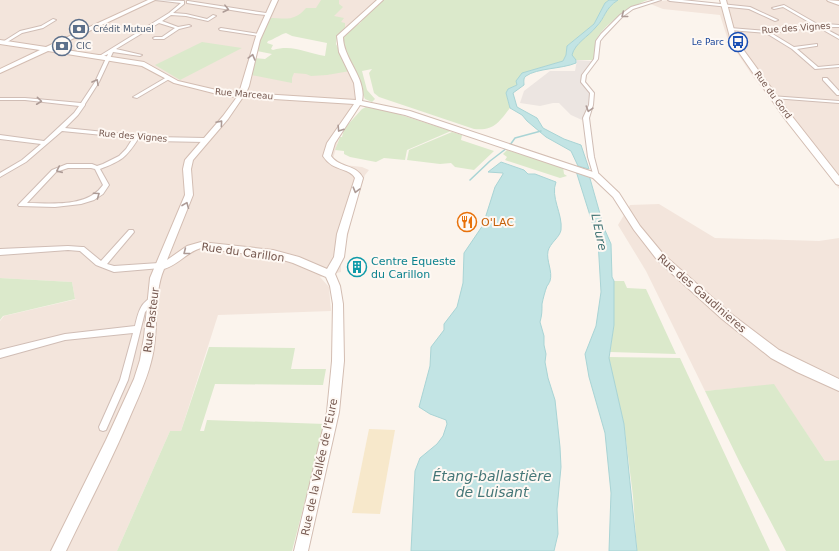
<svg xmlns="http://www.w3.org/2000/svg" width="839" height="551" viewBox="0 0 839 551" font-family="'DejaVu Sans',sans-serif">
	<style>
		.residential { fill: #f3e5dc }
		.industrial { fill: #ece5e1 }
		.green { fill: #dbe9cb; fill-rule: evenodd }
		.sand { fill: #f7e8cb }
		.water { fill: #c2e4e4; stroke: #a9d4d5 }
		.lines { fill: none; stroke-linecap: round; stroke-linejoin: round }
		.stream { stroke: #a9d4d5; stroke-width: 1.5 }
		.street-casing { stroke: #d0bdb5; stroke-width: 2 }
		.secondary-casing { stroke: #d3bdb2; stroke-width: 2 }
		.street { fill: #fff; fill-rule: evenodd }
		.secondary { fill: #fff; fill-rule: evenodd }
		.oneway { stroke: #ad9b96 }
		.labels { text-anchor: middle; stroke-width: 4; stroke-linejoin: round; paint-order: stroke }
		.far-street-label { font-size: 9px; fill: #765950; stroke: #fef8f3 }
		.far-service-label { font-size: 9px; fill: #4e5e75; stroke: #fef8f3; text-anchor: start }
		.far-transit-label { font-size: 9px; fill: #164399; stroke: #fef8f3; text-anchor: end }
		.food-label { font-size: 11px; fill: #c56008; stroke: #fef8f3; text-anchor: start }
		.street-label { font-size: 11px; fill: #765950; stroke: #fef8f3 }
		.culture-label { font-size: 11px; fill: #0d838f; stroke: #fef8f3; text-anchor: start }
		.water-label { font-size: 12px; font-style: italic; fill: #457778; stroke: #fef8f3 }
		.near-water-label { font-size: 14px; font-style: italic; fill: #457778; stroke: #fef8f3 }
	</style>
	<rect width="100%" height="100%" fill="#fbf4ed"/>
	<!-- residential -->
	<path class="residential" d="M 0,0 L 378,0 L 364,10 L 358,20 L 348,28 L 309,21 L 264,18 L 246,71 L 349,71 L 354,82 L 355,99 L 346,126 L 340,134 L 333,159 L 336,164 L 362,167 L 369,170 L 365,175 L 352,214 L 349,232 L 341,258 L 341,272 L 320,277 L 329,287 L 331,311 L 218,315 L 181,431 L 170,431 L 117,551 L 0,551 L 0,321 L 4,316 L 77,299 L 75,299 L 72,282 L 0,278 Z
		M 669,0 L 720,4 L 720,0 L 839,0 L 839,189 L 754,78 L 734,48 L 727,37 L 720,15 L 663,9 L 648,3 Z
		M 659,204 L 715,238 L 819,241 L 839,238 L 839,460 L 825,461 L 774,385 L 705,391 L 646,271 L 618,225 L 630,205 Z"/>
	<!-- industrial -->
	<path class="industrial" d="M 577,60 L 590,61 L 592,62 L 581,82 L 590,93 L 590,103 L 582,120 L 571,115 L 559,103 L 553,103 L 540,106 L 520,103 L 524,91 L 550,71 L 575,71 Z"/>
	<!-- green -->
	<path class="green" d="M 321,0 L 339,0 L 339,4 L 343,7 L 334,16 L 344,18 L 341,22 L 345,23 L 345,30 L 337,37 L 336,44 L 350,71 L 327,75 L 311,76 L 306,74 L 294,73 L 292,78 L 292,83 L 251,75 L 254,58 L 265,59 L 272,54 L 257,51 L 259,41 L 269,18 C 286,18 294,22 306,8 L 316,8 ZM 286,33 L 292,36 L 327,43 L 325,56 C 306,53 293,44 273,50 L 271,49 L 273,45 L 267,43 L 268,41 C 275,39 279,35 286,33 Z
		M 383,0 L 609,0 L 605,3 L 594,24 L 567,46 L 566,55 L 563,61 L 522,73 L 517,85 L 509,89 L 506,93 L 510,108 C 499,122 494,131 474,129 L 379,97 L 374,93 L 369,73 L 372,69 L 362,71 L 367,90 L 375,99 L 372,102 L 365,99 C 360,90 360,80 356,71 C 350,57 342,53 342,36 L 360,23 L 369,12 Z
		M 618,0 L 648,0 C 633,5 601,26 596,41 C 595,47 595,54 594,60 L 576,60 L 571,55 C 575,43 588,37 596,27 C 606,17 604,9 618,0 Z
		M 202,42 L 242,48 L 180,80 L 155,65 Z
		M 366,107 L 395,113 L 451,131 L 407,150 L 405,160 L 384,158 L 376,162 L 350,157 L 344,154 L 344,151 L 335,150 L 340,137 L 342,137 L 344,129 L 362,109 Z
		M 452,132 L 462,135 L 461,140 L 494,151 L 474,170 L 455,167 L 451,163 L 440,164 L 407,160 L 409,150 Z
		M 507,150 L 563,167 L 564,174 L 567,176 L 560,178 L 505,160 L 507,157 L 503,154 Z
		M 0,278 L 72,282 L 75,299 L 3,316 L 0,320 Z
		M 614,281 L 624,281 L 627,288 L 646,289 L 676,354 L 610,352 L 614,325 Z
		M 209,347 L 295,348 L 291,369 L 326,369 L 323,385 L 215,384 L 200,431 L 204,431 L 207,420 L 325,424 L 292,551 L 117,551 L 170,431 L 181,431 Z
		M 608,357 L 680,358 L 770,551 L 637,551 L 633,496 L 624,424 Z
		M 774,384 L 825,461 L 839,460 L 839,551 L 786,551 L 740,463 L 705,391 Z"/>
	<!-- sand -->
	<path class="sand" d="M 369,429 L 395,430 L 380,514 L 352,513 Z"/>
	<!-- water -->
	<path class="water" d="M 609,0 L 618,0 C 604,9 606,17 596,27 C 588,37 575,43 572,55 L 576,60 L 576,63 C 562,69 537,68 526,76 C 523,78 524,82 524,85 L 513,93 L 517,107 L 537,118 L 543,128 L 564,139 L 581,145 L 589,169 L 578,166 L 571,151 L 546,137 L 527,121 L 522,115 L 510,108 L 506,93 L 508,89 L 517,85 L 516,81 L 522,73 L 563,61 L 566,55 L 567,46 L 594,24 L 605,3 Z
		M 501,162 L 524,170 L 528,174 L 535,174 L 556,182 C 550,197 563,214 561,230 C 560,237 550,243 548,251 C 546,261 553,271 550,281 C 549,283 548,285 547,286 C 545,291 543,299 542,304 C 542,311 542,315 540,322 L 544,336 L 544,345 L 546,354 L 545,362 L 548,378 L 555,400 L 560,447 L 561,467 L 557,509 L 558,534 L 554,551 L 411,551 L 415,471 L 420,458 L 437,444 L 443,436 L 447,424 L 446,420 L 430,414 L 419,407 L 430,366 L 431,347 L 444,330 L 444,324 L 457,307 L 463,283 L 464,253 L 483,225 L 495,187 L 503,174 L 503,173 L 488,172 Z
		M 576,171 L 589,175 L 604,228 L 611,244 L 612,277 L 614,281 L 614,325 L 609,358 L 624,424 L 637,551 L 609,551 L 611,493 L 605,433 L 589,377 L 585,354 L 596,326 L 601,292 L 598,241 Z"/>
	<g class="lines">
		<!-- stream -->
		<path class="stream" d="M 510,145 L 515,138 L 541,131
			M 470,180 L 490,161 L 507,148"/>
		<defs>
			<path id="street" d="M 155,0 L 184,1 L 184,4 L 173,13 L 186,14 L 207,19 L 213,15 L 216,16 L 208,21 L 186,16 L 171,15 L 162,21 L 178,27 L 189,25 L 191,26 L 179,29 L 164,39 L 154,39 L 153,38 L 155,37 L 162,37 L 175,28 L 159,23 L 116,49 L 142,55 L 140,56 L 113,52 L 99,82 L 85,104 L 85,105 L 78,115 L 65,128 L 154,137 L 205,138 L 208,140 L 205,142 L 154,141 L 138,139 C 126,158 121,161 100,169 L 109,185 L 103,194 L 94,200 L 81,204 L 55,207 L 19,206 L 18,205 L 19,204 L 52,170 L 67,164 L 92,164 L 97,166 L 103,164 L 119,156 L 126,149 L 133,138 L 62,131 L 26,162 L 0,177 L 0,173 L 22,160 L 41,144 L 0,139 L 0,135 L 44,141 L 74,113 L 79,106 L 25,100 L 0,100 L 0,98 L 25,98 L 81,103 L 95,82 L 108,54 L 102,57 L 93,57 L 93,55 L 101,55 L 169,13 L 181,3 ZM 68,168 L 91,168 L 95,169 L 103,185 C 87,208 51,203 27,203 L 56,172 Z
				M 655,0 L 661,0 L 633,9 L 622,17 L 604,36 L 600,41 L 598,59 L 586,75 L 585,82 L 594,93 L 593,105 L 589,118 L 594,157 L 599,176 L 598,177 L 594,177 L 588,157 L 583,118 L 589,105 L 590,93 L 581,82 L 582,75 L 594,59 L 596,41 L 601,34 L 620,15 L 631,7 Z
				M 668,0 L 682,0 L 750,7 L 778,20 L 775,21 L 749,9 L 670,1 Z
				M 188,1 L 266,13 L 268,14 L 266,15 L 256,14 L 187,3 L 187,1 Z
				M 784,5 L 819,25 L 826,24 L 839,25 L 839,27 L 822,27 L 839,36 L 839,39 L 818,27 L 771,33 L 794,47 L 817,44 L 817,46 L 816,46 L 797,49 L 818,67 L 839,65 L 839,67 L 815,69 L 792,49 L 766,33 L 730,30 L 728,29 L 730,28 L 767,31 L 814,25 L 783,7 L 774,9 L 772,8 Z
				M 53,19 L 56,20 L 43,28 L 22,33 L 4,44 L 1,43 L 20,31 L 41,26 Z
				M 221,28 L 259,34 L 261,35 L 259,36 L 220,30 L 219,29 Z
				M 167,77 L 171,78 L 137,98 L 133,97 Z
				M 823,78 L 827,78 L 839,91 L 839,95 L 837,95 L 823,80 Z
				M 771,96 L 839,101 L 839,103 L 773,98 L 771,98 Z
				M 129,230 L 133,230 L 134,232 L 107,264 L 114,266 L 159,263 L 161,264 L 162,266 L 161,268 L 114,272 L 96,265 L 80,251 L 68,250 L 0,255 L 0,249 L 68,246 L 82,247 L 84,247 L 101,261 Z
				M 153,297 L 156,298 L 157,300 L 145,312 L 128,380 L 106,430 L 103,431 L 100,430 L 99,427 L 120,380 L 133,333 L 65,340 L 0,358 L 0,350 L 65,334 L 135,326 C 138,314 140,302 153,297 Z"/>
			<path id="secondary" d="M 148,0 L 155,0 L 53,48 L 144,62 L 178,81 L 225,92 L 239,93 L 257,33 L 272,0 L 278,0 L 260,40 L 249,86 L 246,93 L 356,100 L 354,83 L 339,52 L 337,36 L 377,0 L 383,0 L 343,37 C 343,59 367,78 362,101 L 410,111 L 599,174 L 619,193 L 640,226 L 664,255 L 730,313 L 779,350 L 839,379 L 839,391 L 797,372 L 771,358 L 722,319 L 658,261 L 634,230 L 613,197 L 593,178 L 405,115 L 360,105 L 335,143 L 331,156 C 339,168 356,164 363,178 L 347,234 L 344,257 L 335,274 L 340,286 L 343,304 L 344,361 L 339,412 L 308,551 L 294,551 L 327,412 L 332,361 L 333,304 L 330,286 L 326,277 L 293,263 L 273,257 L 201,248 C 187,252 178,265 164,269 C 152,297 160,332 151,362 C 146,382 137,400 129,419 C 110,464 87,507 66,551 L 51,551 L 106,440 L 134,379 L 140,360 L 144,337 L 150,278 L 185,195 L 183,169 L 185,160 L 223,116 L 237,97 L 225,96 L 174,83 L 142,66 L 48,51 L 0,73 L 0,69 L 40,50 L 0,44 L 0,40 L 46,47 ZM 243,97 L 354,104 L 327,143 L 323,156 C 333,172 349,167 355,178 L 337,234 L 334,257 L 327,269 L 299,257 L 273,250 L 201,242 L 187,246 L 167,260 L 193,195 L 191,169 L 193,160 L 228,119 Z
				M 720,0 L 726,0 L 737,41 L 791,115 L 839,176 L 839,185 L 836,184 L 785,119 L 731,41 Z
				M 827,0 L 839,1 L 839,5 L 828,1 Z"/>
		</defs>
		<!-- street casing -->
		<use href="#street" class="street-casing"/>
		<!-- secondary casing -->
		<use href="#secondary" class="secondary-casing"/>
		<!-- street -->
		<use href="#street" class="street"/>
		<!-- secondary -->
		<use href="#secondary" class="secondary"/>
	</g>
	<!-- one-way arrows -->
	<defs><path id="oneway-chevron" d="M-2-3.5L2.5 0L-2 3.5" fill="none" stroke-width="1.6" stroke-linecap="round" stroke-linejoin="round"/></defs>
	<g class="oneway">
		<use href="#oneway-chevron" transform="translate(226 9) rotate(14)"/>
		<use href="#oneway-chevron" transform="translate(624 15) rotate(142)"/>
		<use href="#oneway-chevron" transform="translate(252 57) rotate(-75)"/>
		<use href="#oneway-chevron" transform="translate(96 82) rotate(-61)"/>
		<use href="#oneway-chevron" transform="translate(39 101) rotate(6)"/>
		<use href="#oneway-chevron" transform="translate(589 109) rotate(107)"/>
		<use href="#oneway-chevron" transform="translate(220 123) rotate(-49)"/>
		<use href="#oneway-chevron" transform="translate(340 129) rotate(123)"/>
		<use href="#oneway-chevron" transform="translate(59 170) rotate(156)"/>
		<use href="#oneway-chevron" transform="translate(356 190) rotate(105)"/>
		<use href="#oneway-chevron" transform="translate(97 195) rotate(-35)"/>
		<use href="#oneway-chevron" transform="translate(186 205) rotate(-68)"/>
		<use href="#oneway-chevron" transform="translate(186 252) rotate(142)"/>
	</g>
	<!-- icons -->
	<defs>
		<symbol id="bank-ring" viewBox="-11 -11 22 22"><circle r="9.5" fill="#fef8f3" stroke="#5c6f8a" stroke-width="1.5"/><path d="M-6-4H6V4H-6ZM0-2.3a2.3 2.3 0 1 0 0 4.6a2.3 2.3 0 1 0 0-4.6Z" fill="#5c6f8a"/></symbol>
		<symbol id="bus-ring" viewBox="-11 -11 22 22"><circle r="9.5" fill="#fef8f3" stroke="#1a4fb4" stroke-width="1.5"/><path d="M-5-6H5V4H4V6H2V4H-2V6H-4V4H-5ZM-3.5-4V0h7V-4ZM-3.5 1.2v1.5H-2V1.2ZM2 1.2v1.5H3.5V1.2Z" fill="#1a4fb4"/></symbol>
		<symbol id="restaurant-ring" viewBox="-11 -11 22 22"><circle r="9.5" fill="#fef8f3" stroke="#e8710a" stroke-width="1.5"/><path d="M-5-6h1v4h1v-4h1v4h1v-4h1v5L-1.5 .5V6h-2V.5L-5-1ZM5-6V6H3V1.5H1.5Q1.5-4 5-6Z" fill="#e8710a"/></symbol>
		<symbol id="building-ring" viewBox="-11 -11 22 22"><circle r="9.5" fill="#fef8f3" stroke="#0f9aa8" stroke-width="1.5"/><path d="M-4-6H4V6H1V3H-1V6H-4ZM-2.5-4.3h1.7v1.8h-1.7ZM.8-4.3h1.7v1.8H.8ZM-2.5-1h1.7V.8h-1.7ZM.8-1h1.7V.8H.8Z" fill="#0f9aa8"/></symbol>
	</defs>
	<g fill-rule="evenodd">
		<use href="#bank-ring" x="68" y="18" width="22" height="22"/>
		<use href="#bus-ring" x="727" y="31" width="22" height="22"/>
		<use href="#bank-ring" x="51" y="35" width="22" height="22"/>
		<use href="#restaurant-ring" x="456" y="211" width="22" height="22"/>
		<use href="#building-ring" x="346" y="256" width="22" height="22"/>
	</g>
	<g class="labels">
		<!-- far-street labels -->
		<g class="far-street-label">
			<text transform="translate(796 28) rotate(-4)" y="3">Rue des Vignes</text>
			<text transform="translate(244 94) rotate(5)" y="3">Rue Marceau</text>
			<text transform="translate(773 95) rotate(54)" y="3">Rue du Gord</text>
			<text transform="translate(133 136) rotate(5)" y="3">Rue des Vignes</text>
		</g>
		<!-- far-service labels -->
		<g class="far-service-label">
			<text x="93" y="32">Crédit Mutuel</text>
			<text x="76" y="49">CIC</text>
		</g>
		<!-- far-transit labels -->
		<g class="far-transit-label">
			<text x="724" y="45">Le Parc</text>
		</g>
		<!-- food labels -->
		<g class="food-label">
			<text x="481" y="226">O'LAC</text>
		</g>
		<!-- street labels -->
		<g class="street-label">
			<text transform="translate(243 252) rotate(8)" y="4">Rue du Carillon</text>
			<text transform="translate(702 293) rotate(41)" y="4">Rue des Gaudinieres</text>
			<text transform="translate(151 320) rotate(-83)" y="4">Rue Pasteur</text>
			<text transform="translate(319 467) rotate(-78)" y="4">Rue de la Vallée de l'Eure</text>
		</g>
		<!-- culture labels -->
		<g class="culture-label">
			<text x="371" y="265">Centre Equeste<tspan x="371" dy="13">du Carillon</tspan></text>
		</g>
		<!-- water labels -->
		<g class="water-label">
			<text transform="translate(599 232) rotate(78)" y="4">L'Eure</text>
		</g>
		<!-- near-water labels -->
		<g class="near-water-label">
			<text x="492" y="481">Étang-ballastière<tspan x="492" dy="16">de Luisant</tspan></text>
		</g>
	</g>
</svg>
